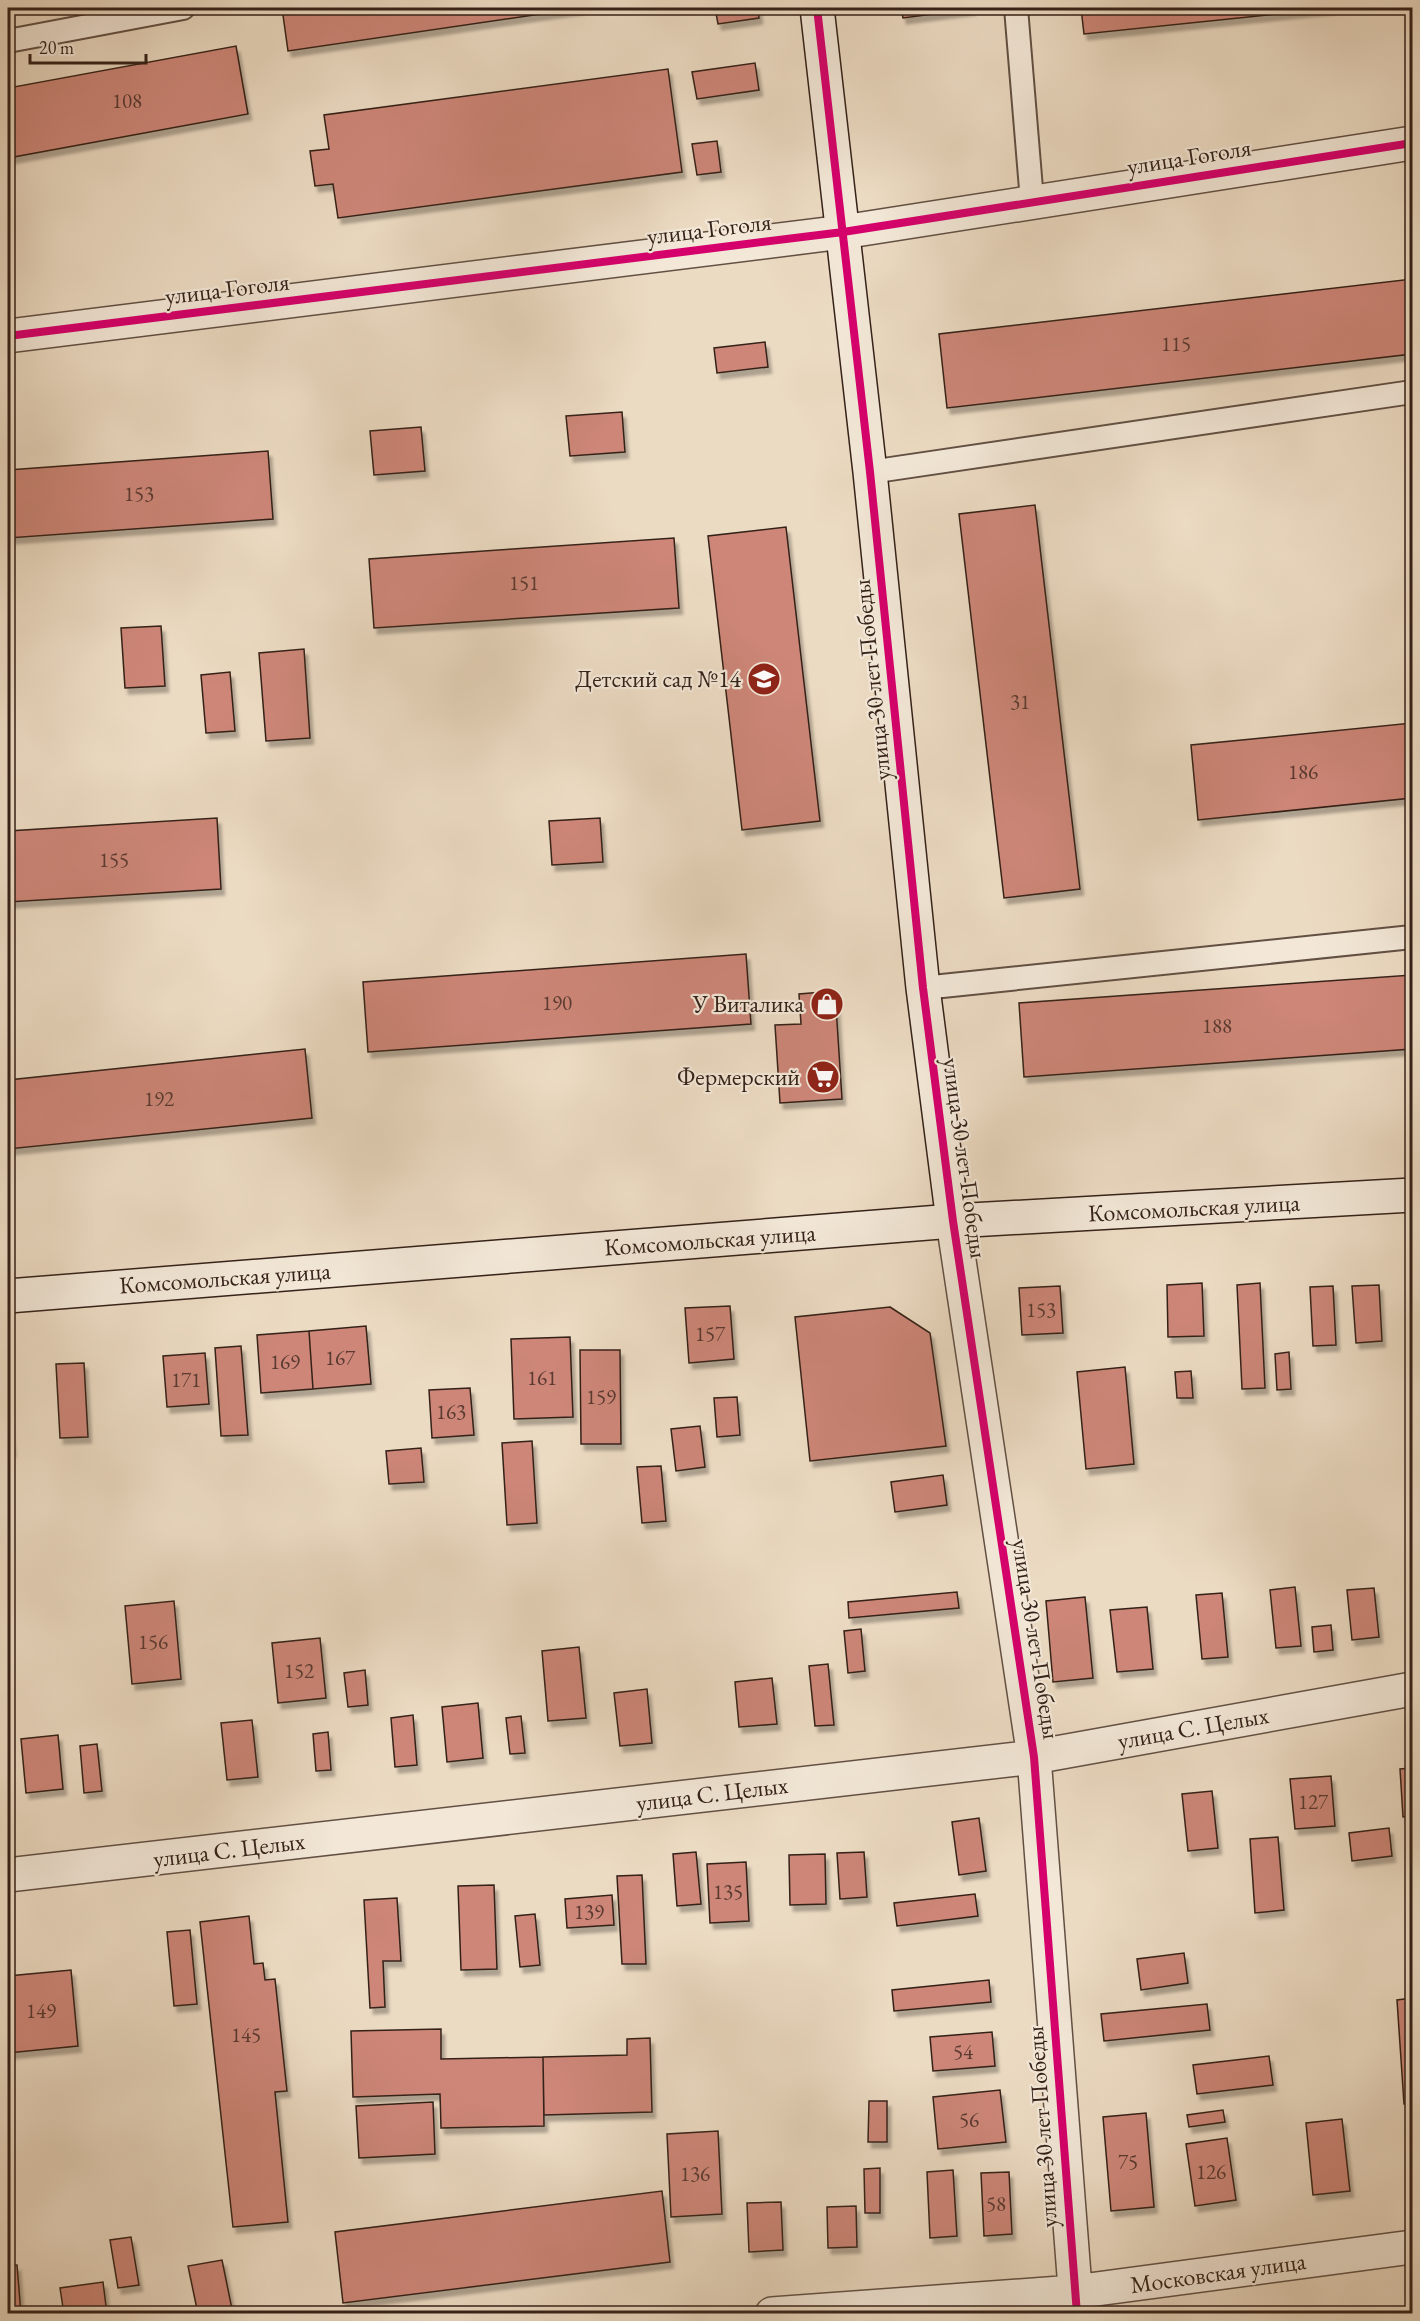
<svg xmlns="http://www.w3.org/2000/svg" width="1420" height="2321" viewBox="0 0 1420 2321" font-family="'EB Garamond',serif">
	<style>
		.building { fill: #cd8678; stroke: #342119; stroke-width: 1.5; filter: url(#shadow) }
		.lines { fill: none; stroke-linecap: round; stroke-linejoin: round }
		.lane-casing { stroke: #625044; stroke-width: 26 }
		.street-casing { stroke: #625044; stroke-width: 36 }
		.secondary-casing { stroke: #342119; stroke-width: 36 }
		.lane { stroke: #f3e8d8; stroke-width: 22 }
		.street { stroke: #f3e8d8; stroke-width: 33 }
		.secondary { stroke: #f3e8d8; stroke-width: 33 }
		.cycleway-casing { stroke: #f3e8d8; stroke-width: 11 }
		.cycleway { stroke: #d6006c; stroke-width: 8 }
		.labels { text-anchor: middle; stroke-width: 4.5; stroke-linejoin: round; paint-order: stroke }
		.number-label { font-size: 21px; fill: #5a3a31 }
		.street-label { font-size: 24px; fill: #342119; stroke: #f3e8d8 }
		.poi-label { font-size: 24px; fill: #342119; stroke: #f3e8d8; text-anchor: end }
	</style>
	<defs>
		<filter id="shadow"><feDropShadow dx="3.5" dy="6" stdDeviation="1.5" flood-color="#0004"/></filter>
	</defs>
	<rect width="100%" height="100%" fill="#ecdbc3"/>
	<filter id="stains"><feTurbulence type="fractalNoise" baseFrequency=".00333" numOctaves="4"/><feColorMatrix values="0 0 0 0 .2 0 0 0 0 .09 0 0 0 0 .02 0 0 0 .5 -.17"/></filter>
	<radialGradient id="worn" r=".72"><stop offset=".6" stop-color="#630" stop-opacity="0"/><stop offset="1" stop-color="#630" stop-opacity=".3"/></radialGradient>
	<!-- building -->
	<path class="building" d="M 282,8 L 582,8 L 288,51 Z
		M 715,8 L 758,8 L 759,18 L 718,24 Z
		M 901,8 L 971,8 L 972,9 L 903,18 Z
		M 1081,8 L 1334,8 L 1084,34 Z
		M 236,46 L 248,114 L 8,158 L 8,88 Z
		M 755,63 L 759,90 L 697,99 L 692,72 Z
		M 668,69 L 682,172 L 338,218 L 333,184 L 315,186 L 310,151 L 329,149 L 324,115 Z
		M 717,141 L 721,172 L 697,175 L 692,144 Z
		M 1412,279 L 1412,354 L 947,408 L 939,334 Z
		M 765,342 L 768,367 L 717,373 L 714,348 Z
		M 622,412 L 625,452 L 570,456 L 566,416 Z
		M 421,427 L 425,471 L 374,475 L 370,431 Z
		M 268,451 L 273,519 L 8,538 L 8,470 Z
		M 1035,505 L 1080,889 L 1004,898 L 959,514 Z
		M 786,527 L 820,821 L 742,830 L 708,536 Z
		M 674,538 L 679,608 L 374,628 L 369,559 Z
		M 161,626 L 165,686 L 125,688 L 121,628 Z
		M 304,649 L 310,738 L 266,741 L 259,653 Z
		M 230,672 L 235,731 L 206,733 L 201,675 Z
		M 1412,723 L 1412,798 L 1198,820 L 1191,745 Z
		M 217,818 L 221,889 L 8,902 L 8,831 Z
		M 600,818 L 603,862 L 552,865 L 549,821 Z
		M 746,954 L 751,1024 L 368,1052 L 363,982 Z
		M 1412,975 L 1412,1049 L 1024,1077 L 1019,1003 Z
		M 835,991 L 842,1099 L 780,1103 L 775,1025 L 801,1024 L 799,994 Z
		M 305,1049 L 312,1118 L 8,1149 L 8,1080 Z
		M 1202,1283 L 1204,1336 L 1168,1337 L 1167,1285 Z
		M 1260,1283 L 1265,1388 L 1242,1389 L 1237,1285 Z
		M 1379,1285 L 1382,1341 L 1356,1343 L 1352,1286 Z
		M 1060,1286 L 1063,1333 L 1022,1335 L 1019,1288 Z
		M 1333,1286 L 1336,1345 L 1313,1346 L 1310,1287 Z
		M 730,1306 L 734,1359 L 689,1363 L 685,1308 Z
		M 890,1307 L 930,1333 L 946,1446 L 810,1461 L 795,1317 Z
		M 366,1326 L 371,1384 L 313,1389 L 309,1331 Z
		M 309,1331 L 313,1389 L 261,1393 L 257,1335 Z
		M 570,1337 L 573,1417 L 514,1419 L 511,1339 Z
		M 241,1346 L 248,1435 L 221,1436 L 215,1348 Z
		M 580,1350 L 620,1350 L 621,1444 L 581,1444 Z
		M 1289,1352 L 1291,1389 L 1277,1390 L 1275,1354 Z
		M 205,1353 L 209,1404 L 167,1407 L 163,1356 Z
		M 84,1363 L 88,1437 L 60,1438 L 56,1364 Z
		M 1125,1367 L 1134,1464 L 1086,1469 L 1077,1372 Z
		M 1191,1371 L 1193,1398 L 1177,1398 L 1175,1372 Z
		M 470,1388 L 474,1435 L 432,1438 L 429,1390 Z
		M 737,1397 L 740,1435 L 717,1437 L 714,1398 Z
		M 8,1407 L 12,1451 L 8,1452 Z
		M 700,1426 L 705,1467 L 676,1471 L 671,1429 Z
		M 532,1441 L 537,1523 L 507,1525 L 502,1443 Z
		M 421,1448 L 424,1482 L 389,1484 L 386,1451 Z
		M 661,1466 L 666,1521 L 642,1523 L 637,1467 Z
		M 943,1475 L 947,1505 L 895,1512 L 891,1482 Z
		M 1412,1562 L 1412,1609 L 1408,1563 Z
		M 1295,1587 L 1301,1646 L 1276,1648 L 1270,1590 Z
		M 1374,1588 L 1379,1637 L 1352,1640 L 1347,1590 Z
		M 957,1592 L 959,1608 L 849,1618 L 848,1602 Z
		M 1222,1593 L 1228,1657 L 1202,1659 L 1196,1595 Z
		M 1085,1597 L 1093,1678 L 1053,1682 L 1046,1601 Z
		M 174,1601 L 181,1679 L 132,1684 L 125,1606 Z
		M 1147,1607 L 1153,1669 L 1117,1672 L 1110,1610 Z
		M 1331,1625 L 1333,1650 L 1314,1652 L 1312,1627 Z
		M 861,1629 L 865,1671 L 848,1673 L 844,1631 Z
		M 320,1638 L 326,1698 L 278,1703 L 272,1643 Z
		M 579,1647 L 586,1718 L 548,1721 L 542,1651 Z
		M 828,1664 L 834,1725 L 815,1726 L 809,1666 Z
		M 365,1670 L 368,1705 L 348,1707 L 344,1673 Z
		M 772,1678 L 777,1724 L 739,1727 L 735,1682 Z
		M 647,1689 L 652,1743 L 620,1746 L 614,1693 Z
		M 478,1703 L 483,1758 L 447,1762 L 442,1707 Z
		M 413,1715 L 417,1765 L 395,1767 L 391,1718 Z
		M 521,1716 L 525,1753 L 510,1754 L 506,1718 Z
		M 252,1720 L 258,1777 L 227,1780 L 221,1723 Z
		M 328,1732 L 331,1770 L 316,1771 L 313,1734 Z
		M 58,1735 L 63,1789 L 26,1793 L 21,1739 Z
		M 97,1744 L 102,1791 L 84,1793 L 80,1746 Z
		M 1412,1768 L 1412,1816 L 1403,1817 L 1400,1769 Z
		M 1331,1776 L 1335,1826 L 1295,1829 L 1290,1779 Z
		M 1212,1791 L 1218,1848 L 1188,1851 L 1182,1794 Z
		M 979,1818 L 986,1871 L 959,1875 L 952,1822 Z
		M 1389,1828 L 1392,1856 L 1352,1861 L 1349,1833 Z
		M 1278,1837 L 1284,1910 L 1255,1913 L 1250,1839 Z
		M 696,1852 L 701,1904 L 677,1906 L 673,1854 Z
		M 864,1852 L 867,1897 L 840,1899 L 837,1853 Z
		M 825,1854 L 826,1904 L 790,1905 L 789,1855 Z
		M 746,1862 L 749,1921 L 710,1923 L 707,1864 Z
		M 642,1875 L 646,1964 L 622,1964 L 617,1876 Z
		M 1408,1877 L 1412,1877 L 1412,1938 L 1411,1938 Z
		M 494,1885 L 497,1969 L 461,1970 L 458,1886 Z
		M 975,1894 L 978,1916 L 897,1926 L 894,1903 Z
		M 612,1895 L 614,1925 L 567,1928 L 565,1899 Z
		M 397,1898 L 401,1961 L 383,1961 L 385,2007 L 370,2008 L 364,1900 Z
		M 535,1914 L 540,1965 L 520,1967 L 515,1916 Z
		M 249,1916 L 254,1964 L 263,1963 L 265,1980 L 275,1979 L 287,2091 L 275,2092 L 288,2222 L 233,2227 L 200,1922 Z
		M 190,1930 L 197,2004 L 174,2006 L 167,1932 Z
		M 1184,1953 L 1188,1983 L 1141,1990 L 1137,1959 Z
		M 71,1970 L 78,2046 L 8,2053 L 8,1976 Z
		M 989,1980 L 991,2002 L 894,2011 L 892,1990 Z
		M 1412,1998 L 1412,2103 L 1404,2104 L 1397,2000 Z
		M 1207,2004 L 1210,2030 L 1104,2041 L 1101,2014 Z
		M 441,2029 L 441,2059 L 543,2057 L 544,2126 L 441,2128 L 440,2094 L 353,2097 L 351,2031 Z
		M 992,2032 L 995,2066 L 933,2071 L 930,2037 Z
		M 650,2038 L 652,2112 L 544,2115 L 543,2057 L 627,2055 L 627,2039 Z
		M 1269,2056 L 1273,2085 L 1197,2094 L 1193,2065 Z
		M 1000,2090 L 1006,2142 L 938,2149 L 933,2097 Z
		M 869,2101 L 887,2101 L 887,2142 L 868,2142 Z
		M 433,2102 L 435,2154 L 359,2158 L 356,2106 Z
		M 1223,2110 L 1225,2122 L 1189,2127 L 1187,2115 Z
		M 1146,2113 L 1154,2207 L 1111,2211 L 1103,2117 Z
		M 1342,2119 L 1350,2191 L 1313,2195 L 1306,2123 Z
		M 718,2131 L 722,2214 L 671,2217 L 667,2134 Z
		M 1227,2138 L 1236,2200 L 1195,2206 L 1186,2144 Z
		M 880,2168 L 880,2213 L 865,2213 L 864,2169 Z
		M 953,2170 L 957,2236 L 930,2238 L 927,2172 Z
		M 1009,2172 L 1012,2234 L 984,2236 L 981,2173 Z
		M 662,2191 L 670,2262 L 343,2303 L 335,2232 Z
		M 781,2202 L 783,2250 L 749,2252 L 747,2203 Z
		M 856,2206 L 857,2247 L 828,2248 L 827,2207 Z
		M 131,2237 L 139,2285 L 118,2288 L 110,2240 Z
		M 222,2260 L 233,2314 L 198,2314 L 188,2266 Z
		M 17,2265 L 21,2314 L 8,2314 L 8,2266 Z
		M 103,2282 L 107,2314 L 64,2314 L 60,2288 Z
		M 150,2307 L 151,2314 L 119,2314 Z
		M 1406,2309 L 1407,2314 L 1372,2314 Z"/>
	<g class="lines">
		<defs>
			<path id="lane" d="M 1016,8 L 1032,201
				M 8,41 L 183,8
				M 870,472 L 1412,392
				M 923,988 L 1412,937"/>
			<path id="street" d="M 8,336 L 843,232 L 1412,143
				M 953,1221 L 1034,1757 L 1077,2314
				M 8,1875 L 1034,1757 L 1412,1689
				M 772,2314 L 1074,2292 L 1412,2247"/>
			<path id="secondary" d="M 817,8 L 870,472 L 923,988 L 953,1221
				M 8,1296 L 953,1221 L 1412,1195"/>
		</defs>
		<!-- lane casing -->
		<use href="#lane" class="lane-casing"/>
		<!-- street casing -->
		<use href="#street" class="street-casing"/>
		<!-- secondary casing -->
		<use href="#secondary" class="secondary-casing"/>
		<!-- lane -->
		<use href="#lane" class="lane"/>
		<!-- street -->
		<use href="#street" class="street"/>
		<!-- secondary -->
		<use href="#secondary" class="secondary"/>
		<defs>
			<path id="cycleway" d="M 817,8 L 870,472 L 923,988 L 953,1221 L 1034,1757 L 1077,2314
				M 8,336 L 843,232 L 1412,143"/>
		</defs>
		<!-- cycleway casing -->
		<use href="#cycleway" class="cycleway-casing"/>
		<!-- cycleway -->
		<use href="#cycleway" class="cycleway"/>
	</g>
	<!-- icons -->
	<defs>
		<symbol id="school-disc" viewBox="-11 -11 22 22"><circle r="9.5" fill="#8f2418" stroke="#f3e8d8"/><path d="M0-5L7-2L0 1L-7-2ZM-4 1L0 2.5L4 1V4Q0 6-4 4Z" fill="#fff"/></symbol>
		<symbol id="shop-disc" viewBox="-11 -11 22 22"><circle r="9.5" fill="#8f2418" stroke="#f3e8d8"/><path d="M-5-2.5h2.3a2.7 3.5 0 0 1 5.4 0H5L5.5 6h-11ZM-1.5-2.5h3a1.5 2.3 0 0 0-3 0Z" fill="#fff"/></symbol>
		<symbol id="supermarket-disc" viewBox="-11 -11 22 22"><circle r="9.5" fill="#8f2418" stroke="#f3e8d8"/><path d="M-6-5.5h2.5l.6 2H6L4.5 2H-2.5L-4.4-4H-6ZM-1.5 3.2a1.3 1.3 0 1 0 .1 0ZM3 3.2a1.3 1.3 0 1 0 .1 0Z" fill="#fff"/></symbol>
	</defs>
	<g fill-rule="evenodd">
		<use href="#school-disc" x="745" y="660" width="38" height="38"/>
		<use href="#shop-disc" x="808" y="985" width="38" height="38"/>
		<use href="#supermarket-disc" x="804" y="1058" width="38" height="38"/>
	</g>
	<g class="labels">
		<!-- number labels -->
		<g class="number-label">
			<text x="127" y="108">108</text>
			<text x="1176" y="351">115</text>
			<text x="139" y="501">153</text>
			<text x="524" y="590">151</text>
			<text x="1020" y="709">31</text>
			<text x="1303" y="779">186</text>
			<text x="114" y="867">155</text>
			<text x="557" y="1010">190</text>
			<text x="1217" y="1033">188</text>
			<text x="159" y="1106">192</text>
			<text x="1041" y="1317">153</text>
			<text x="710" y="1341">157</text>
			<text x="340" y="1365">167</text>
			<text x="285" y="1369">169</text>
			<text x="542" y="1385">161</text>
			<text x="186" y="1387">171</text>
			<text x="601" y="1404">159</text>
			<text x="451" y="1419">163</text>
			<text x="153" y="1649">156</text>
			<text x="299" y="1678">152</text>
			<text x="1313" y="1809">127</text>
			<text x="728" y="1899">135</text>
			<text x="589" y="1919">139</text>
			<text x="41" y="2018">149</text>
			<text x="246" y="2042">145</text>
			<text x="963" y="2059">54</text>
			<text x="969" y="2127">56</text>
			<text x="1128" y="2169">75</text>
			<text x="1211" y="2179">126</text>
			<text x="695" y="2181">136</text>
			<text x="996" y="2211">58</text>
		</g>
		<!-- street labels -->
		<g class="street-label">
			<text transform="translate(1189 157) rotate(-9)" y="8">улица Гоголя</text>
			<text transform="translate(709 229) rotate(-7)" y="8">улица Гоголя</text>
			<text transform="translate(227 289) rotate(-7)" y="8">улица Гоголя</text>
			<text transform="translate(872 680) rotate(-96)" y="8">улица 30 лет Победы</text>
			<text transform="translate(965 1158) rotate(82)" y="8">улица 30 лет Победы</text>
			<text transform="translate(1194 1208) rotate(-3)" y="8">Комсомольская улица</text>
			<text transform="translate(710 1240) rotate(-4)" y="8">Комсомольская улица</text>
			<text transform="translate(225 1278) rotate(-4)" y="8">Комсомольская улица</text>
			<text transform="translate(1036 1639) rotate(81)" y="8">улица 30 лет Победы</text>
			<text transform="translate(1193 1728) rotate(-10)" y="8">улица С. Целых</text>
			<text transform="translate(712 1794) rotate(-7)" y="8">улица С. Целых</text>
			<text transform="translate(229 1850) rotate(-7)" y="8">улица С. Целых</text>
			<text transform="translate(1042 2127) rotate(-94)" y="8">улица 30 лет Победы</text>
			<text transform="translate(1218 2273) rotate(-8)" y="8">Московская улица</text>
		</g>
		<!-- poi labels -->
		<g class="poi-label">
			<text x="741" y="687">Детский сад №14</text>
			<text x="804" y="1012">У Виталика</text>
			<text x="800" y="1085">Фермерский</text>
		</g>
	</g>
	<!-- margin -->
	<rect width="1420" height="2321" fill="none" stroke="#ecdbc3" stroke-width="30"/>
	<rect x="9" y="9" width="1402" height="2303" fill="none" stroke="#342119" stroke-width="3"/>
	<rect x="15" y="15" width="1390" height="2291" fill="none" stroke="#342119" stroke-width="1.5"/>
	<!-- scale -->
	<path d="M30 54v9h116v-9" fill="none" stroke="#342119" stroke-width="3"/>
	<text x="39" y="54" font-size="18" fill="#342119" stroke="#f3e8d8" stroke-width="4.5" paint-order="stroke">20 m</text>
	<rect width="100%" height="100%" filter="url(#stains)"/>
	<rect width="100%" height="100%" fill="url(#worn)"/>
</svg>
